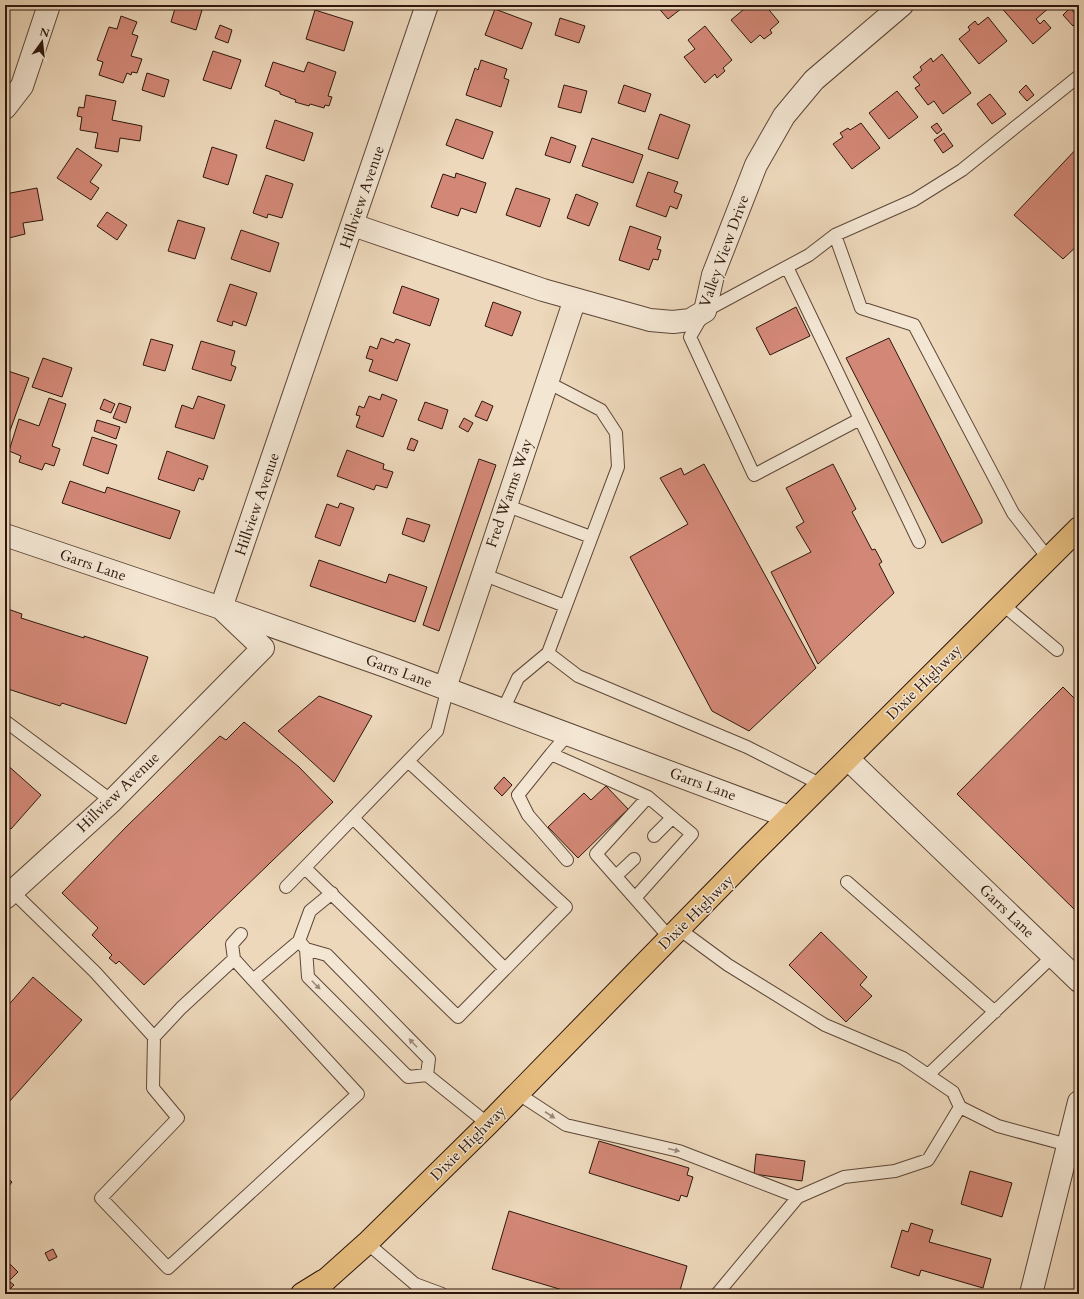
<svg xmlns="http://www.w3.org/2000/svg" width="1084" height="1299" viewBox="0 0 1084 1299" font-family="Cardo,serif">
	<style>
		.building { fill: #d38877; stroke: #2e170d }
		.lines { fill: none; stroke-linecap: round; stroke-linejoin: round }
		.lane-casing { stroke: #5e4738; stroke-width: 14 }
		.street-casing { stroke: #5e4738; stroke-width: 24 }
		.primary-casing { stroke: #2e170d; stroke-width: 24 }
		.highway-casing { stroke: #2e170d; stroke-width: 24 }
		.lane { stroke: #f3e6d3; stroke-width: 12 }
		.street { stroke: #f3e6d3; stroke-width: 22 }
		.primary { stroke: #e6bc7e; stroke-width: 22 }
		.highway { stroke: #e6bc7e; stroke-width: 22 }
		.oneway { fill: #9a897a }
		.labels { text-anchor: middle; stroke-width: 3; stroke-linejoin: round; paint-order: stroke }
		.street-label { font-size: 15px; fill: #2e170d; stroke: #f3e6d3 }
	</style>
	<rect width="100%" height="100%" fill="#edd8bb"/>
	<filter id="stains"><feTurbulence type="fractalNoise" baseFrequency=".005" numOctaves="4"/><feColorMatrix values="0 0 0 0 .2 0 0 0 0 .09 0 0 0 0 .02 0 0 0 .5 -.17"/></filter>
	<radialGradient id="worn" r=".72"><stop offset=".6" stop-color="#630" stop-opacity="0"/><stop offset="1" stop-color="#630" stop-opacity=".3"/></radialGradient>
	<!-- building -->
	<path class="building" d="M 176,5 L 186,5 L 202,10 L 196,30 L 171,22 Z
		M 656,5 L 686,5 L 668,19 Z
		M 749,5 L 765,5 L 779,22 L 770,30 L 772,33 L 764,39 L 760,35 L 751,43 L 731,20 Z
		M 1002,5 L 1048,5 L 1050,7 L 1036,19 L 1040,24 L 1044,20 L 1051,28 L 1033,44 L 1000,6 Z
		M 1070,8 L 1079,18 L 1073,26 L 1063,15 Z
		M 495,9 L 532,23 L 522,49 L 485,35 Z
		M 315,10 L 353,22 L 344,51 L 306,39 Z
		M 121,16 L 137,22 L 132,34 L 138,36 L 131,56 L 142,59 L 137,73 L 132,72 L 131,75 L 127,73 L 123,83 L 99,75 L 103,62 L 97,60 L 109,27 L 117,29 Z
		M 988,17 L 1007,41 L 979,64 L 959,39 L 970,30 L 968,27 L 975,21 L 978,25 Z
		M 560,18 L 585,26 L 579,43 L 555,35 Z
		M 220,25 L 232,30 L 228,43 L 215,38 Z
		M 705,26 L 732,60 L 723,68 L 725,71 L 717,78 L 715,74 L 705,83 L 684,57 L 695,49 L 688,40 Z
		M 213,51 L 241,60 L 231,89 L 203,80 Z
		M 942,54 L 971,93 L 943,114 L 934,101 L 928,105 L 915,88 L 920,85 L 913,77 L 922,70 L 920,67 L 931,58 L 933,62 Z
		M 481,60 L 507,69 L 504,78 L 509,80 L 501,107 L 466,95 L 475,68 L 478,70 Z
		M 273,62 L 304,72 L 308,62 L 336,72 L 328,96 L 332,97 L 329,106 L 325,105 L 324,108 L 310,104 L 309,106 L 295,102 L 296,100 L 280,94 L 280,92 L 265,86 Z
		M 147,73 L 169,80 L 164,97 L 142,90 Z
		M 564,85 L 587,91 L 581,113 L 558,107 Z
		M 624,85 L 651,94 L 645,112 L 618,103 Z
		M 1026,85 L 1034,95 L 1027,101 L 1019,92 Z
		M 897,91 L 918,117 L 889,139 L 869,113 Z
		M 990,94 L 1006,114 L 992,124 L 977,104 Z
		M 86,95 L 116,101 L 112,120 L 142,126 L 140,141 L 120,138 L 118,152 L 95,148 L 98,133 L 80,130 L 82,117 L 77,116 L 79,107 L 84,108 Z
		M 660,114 L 690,125 L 678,159 L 648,149 Z
		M 456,119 L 493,132 L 483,159 L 446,145 Z
		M 275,120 L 313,133 L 304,161 L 266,148 Z
		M 861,123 L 880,148 L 852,169 L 833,144 L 843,137 L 840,133 L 848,128 L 850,130 Z
		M 937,123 L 942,130 L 937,134 L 931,127 Z
		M 944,133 L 953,146 L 943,153 L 934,140 Z
		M 551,137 L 576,146 L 570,163 L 545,155 Z
		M 592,138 L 643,155 L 633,183 L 582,166 Z
		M 1079,146 L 1079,244 L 1063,259 L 1014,215 Z
		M 212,147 L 237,155 L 228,185 L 203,177 Z
		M 77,148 L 102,165 L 90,182 L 99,188 L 91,200 L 57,178 Z
		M 648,172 L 678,182 L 674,192 L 682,195 L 677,209 L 670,206 L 666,217 L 636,206 Z
		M 456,173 L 486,183 L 476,213 L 461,208 L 458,216 L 431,207 L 443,174 L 455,178 Z
		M 266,175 L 293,184 L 282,218 L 268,214 L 267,218 L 253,213 Z
		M 37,188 L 43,220 L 23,223 L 25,234 L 9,238 L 5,219 L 5,194 Z
		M 516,188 L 550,199 L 540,227 L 506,215 Z
		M 576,194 L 598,203 L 589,226 L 567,218 Z
		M 107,212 L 127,225 L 117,240 L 97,226 Z
		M 178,220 L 205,228 L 195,259 L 168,251 Z
		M 630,226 L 661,237 L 657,249 L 661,250 L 658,260 L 653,259 L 649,270 L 619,260 Z
		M 241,230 L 279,243 L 270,272 L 231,259 Z
		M 230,284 L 257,293 L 246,326 L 233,321 L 232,326 L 217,321 Z
		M 402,286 L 439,299 L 430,326 L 393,313 Z
		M 493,302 L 521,312 L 512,336 L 485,326 Z
		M 796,307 L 810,336 L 770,355 L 756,328 Z
		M 381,338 L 394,343 L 396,339 L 410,344 L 397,381 L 369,371 L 373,360 L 366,358 L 370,346 L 377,349 Z
		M 889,338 L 982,520 L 982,523 L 942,543 L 846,358 Z
		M 151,339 L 173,345 L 165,371 L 143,365 Z
		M 201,341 L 235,351 L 231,365 L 236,367 L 231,381 L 192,369 Z
		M 43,358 L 72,368 L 62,397 L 32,387 Z
		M 8,371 L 29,378 L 7,439 L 5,438 L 5,380 Z
		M 382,394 L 397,400 L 383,437 L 356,427 L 360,416 L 356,415 L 359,406 L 364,408 L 369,396 L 380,400 Z
		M 198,396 L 225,405 L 214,439 L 175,427 L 182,405 L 193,409 Z
		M 49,398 L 66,404 L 52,446 L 60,449 L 54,466 L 45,463 L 42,470 L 19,462 L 21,456 L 9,451 L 19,419 L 39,426 Z
		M 104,399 L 115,404 L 111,413 L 100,409 Z
		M 482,401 L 493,406 L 487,421 L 475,416 Z
		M 425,402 L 448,410 L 442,429 L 418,420 Z
		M 119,403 L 131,407 L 126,423 L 113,418 Z
		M 464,418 L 473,423 L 468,432 L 459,427 Z
		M 97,420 L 120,427 L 116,439 L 94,431 Z
		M 92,437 L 117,445 L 108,474 L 83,465 Z
		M 411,438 L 418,441 L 414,451 L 407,449 Z
		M 347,450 L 384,464 L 383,469 L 393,472 L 387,488 L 376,485 L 374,490 L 337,476 Z
		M 167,451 L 208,466 L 203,480 L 199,478 L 194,491 L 158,479 Z
		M 479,459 L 496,465 L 439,631 L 423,625 Z
		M 704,464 L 816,668 L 749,731 L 712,711 L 630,557 L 688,524 L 660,478 L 681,468 L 684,475 Z
		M 833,464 L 856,509 L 852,512 L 872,550 L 875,549 L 882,562 L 879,564 L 894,593 L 818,664 L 771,572 L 811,552 L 796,527 L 804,522 L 786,488 Z
		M 70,481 L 105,493 L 107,487 L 180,511 L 170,539 L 62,503 Z
		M 340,503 L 354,508 L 340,546 L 315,537 L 327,504 L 338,508 Z
		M 407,518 L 430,525 L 424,542 L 402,534 Z
		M 319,560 L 386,583 L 389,574 L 427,587 L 415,622 L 310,586 Z
		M 5,608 L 22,614 L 21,618 L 84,638 L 84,636 L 148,657 L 126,724 L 62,703 L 60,706 L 5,688 Z
		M 1063,687 L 1079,703 L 1079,914 L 957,794 Z
		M 319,696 L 372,716 L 334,782 L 278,731 Z
		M 244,722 L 299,767 L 333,802 L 144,985 L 119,961 L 116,964 L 109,958 L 112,955 L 92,935 L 98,928 L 62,893 L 127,826 L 220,736 L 226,740 Z
		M 5,763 L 41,795 L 11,829 L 5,824 Z
		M 504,777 L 512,785 L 502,796 L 494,788 Z
		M 606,786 L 628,809 L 578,858 L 548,827 L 584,793 L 591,800 Z
		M 821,932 L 867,977 L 860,985 L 872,996 L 846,1022 L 789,965 Z
		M 33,977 L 82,1020 L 9,1102 L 5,1099 L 5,1009 Z
		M 599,1141 L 689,1168 L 687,1175 L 693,1177 L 687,1197 L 681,1195 L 679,1201 L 589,1173 Z
		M 756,1154 L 805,1161 L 802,1181 L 754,1174 Z
		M 970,1171 L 1012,1183 L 1002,1217 L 961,1204 Z
		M 5,1176 L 12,1182 L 5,1191 Z
		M 509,1211 L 687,1266 L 679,1294 L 576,1294 L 492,1269 Z
		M 911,1223 L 933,1230 L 929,1242 L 991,1259 L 983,1288 L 921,1270 L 919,1276 L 891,1267 L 902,1230 L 908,1232 Z
		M 53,1249 L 57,1257 L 49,1261 L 45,1253 Z
		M 5,1259 L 18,1272 L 9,1281 L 14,1285 L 7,1292 L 5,1290 Z"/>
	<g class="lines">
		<defs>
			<path id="lane" d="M 835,235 L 861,308 L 914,325 L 1013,513 L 1048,558
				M 787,267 L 860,419 L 754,475 L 690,337 L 705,311 L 809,255 L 835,235 L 914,200 L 962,170 L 1079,76
				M 860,419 L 919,542
				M 505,505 L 591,537
				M 482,574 L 565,606
				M 1002,604 L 1057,650
				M 548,653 L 578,676 L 747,747 L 822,785
				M 503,710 L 518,678 L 548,653 L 618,467 L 616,433 L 601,410 L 547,382
				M 5,721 L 112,801
				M 568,734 L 551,754 L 648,797 L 692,834 L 635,898
				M 551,754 L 518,795 L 528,815 L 567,860
				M 648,797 L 596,854 L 670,938
				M 353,818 L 505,969
				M 654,836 L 672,818
				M 305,868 L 458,1017 L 566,907 L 408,761
				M 616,876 L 634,859
				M 847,882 L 995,1012
				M 286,887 L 437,731 L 445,699 L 445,688
				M 12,891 L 95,972 L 154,1037
				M 679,929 L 728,965 L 825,1025 L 903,1058 L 953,1092 L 960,1107 L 998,1126 L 1068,1145
				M 299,941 L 306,949 L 308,977 L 408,1077 L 427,1075 L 488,1124
				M 306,949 L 327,955 L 429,1059 L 427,1075
				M 234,959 L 232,944 L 241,934
				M 253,980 L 358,1094 L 168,1268 L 101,1198 L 178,1118 L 153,1088 L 154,1037 L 181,1008 L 234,959 L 253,980 L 299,941 L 310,911 L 332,893
				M 928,1075 L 1053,956
				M 517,1093 L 566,1125 L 679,1151 L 798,1197
				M 367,1243 L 415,1284 L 442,1294
				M 717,1294 L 798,1197 L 844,1177 L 895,1171 L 928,1160 L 960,1107"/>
			<path id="street" d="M 5,108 L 22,86 L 49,5
				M 353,225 L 543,290 L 650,320 L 673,322 L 690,320 L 705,311 L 713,275 L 756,165 L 784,116 L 814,80 L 902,5
				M 5,535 L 221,608 L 388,667 L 789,817
				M 445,688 L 575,299
				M 848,759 L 1079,981
				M 5,898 L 112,801 L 263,648 L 221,608 L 427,5
				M 1031,1294 L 1079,1102"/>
			<path id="primary" d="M 310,1294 L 367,1243 L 488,1124 L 749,857 L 1079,528"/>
			<path id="highway" d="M 302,1294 L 323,1281"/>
		</defs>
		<!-- lane casing -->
		<use href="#lane" class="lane-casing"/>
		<!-- street casing -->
		<use href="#street" class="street-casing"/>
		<!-- primary casing -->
		<use href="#primary" class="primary-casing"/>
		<!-- highway casing -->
		<use href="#highway" class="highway-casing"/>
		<!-- lane -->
		<use href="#lane" class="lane"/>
		<!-- street -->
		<use href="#street" class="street"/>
		<!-- primary -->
		<use href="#primary" class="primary"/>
		<!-- highway -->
		<use href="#highway" class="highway"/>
	</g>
	<!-- one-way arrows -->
	<defs><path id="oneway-solid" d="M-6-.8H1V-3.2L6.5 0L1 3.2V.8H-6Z"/></defs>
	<g class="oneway">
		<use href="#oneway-solid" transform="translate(316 985) rotate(45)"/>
		<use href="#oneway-solid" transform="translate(413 1043) rotate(-134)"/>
		<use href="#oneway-solid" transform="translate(550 1115) rotate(33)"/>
		<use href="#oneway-solid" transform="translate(674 1150) rotate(14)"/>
	</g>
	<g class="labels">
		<!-- street labels -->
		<g class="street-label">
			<text transform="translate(362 197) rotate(-71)" y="5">Hillview Avenue</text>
			<text transform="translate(724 251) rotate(-70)" y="5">Valley View Drive</text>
			<text transform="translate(509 493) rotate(-71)" y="5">Fred Warms Way</text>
			<text transform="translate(257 504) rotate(-71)" y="5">Hillview Avenue</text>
			<text transform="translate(93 565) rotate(19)" y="5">Garrs Lane</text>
			<text transform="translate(399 671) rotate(20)" y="5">Garrs Lane</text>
			<text transform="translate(924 682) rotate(-45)" y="5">Dixie Highway</text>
			<text transform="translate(703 784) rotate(20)" y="5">Garrs Lane</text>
			<text transform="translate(118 792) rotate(-44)" y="5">Hillview Avenue</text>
			<text transform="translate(1007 911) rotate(44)" y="5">Garrs Lane</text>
			<text transform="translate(696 912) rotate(-45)" y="5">Dixie Highway</text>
			<text transform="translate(468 1143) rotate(-45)" y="5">Dixie Highway</text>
		</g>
	</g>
	<!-- margin -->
	<rect width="1084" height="1299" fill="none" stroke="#edd8bb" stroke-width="20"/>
	<rect x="6" y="6" width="1072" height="1287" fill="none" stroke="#2e170d" stroke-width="2"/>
	<rect x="10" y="10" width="1064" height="1279" fill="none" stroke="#2e170d"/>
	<!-- north arrow -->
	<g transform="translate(42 42) rotate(15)" stroke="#f3e6d3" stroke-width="3" paint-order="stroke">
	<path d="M0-3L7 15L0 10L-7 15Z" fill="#2e170d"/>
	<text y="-6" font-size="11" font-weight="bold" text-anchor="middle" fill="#2e170d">N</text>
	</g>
	<rect width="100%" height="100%" filter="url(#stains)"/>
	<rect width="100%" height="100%" fill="url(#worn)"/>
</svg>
